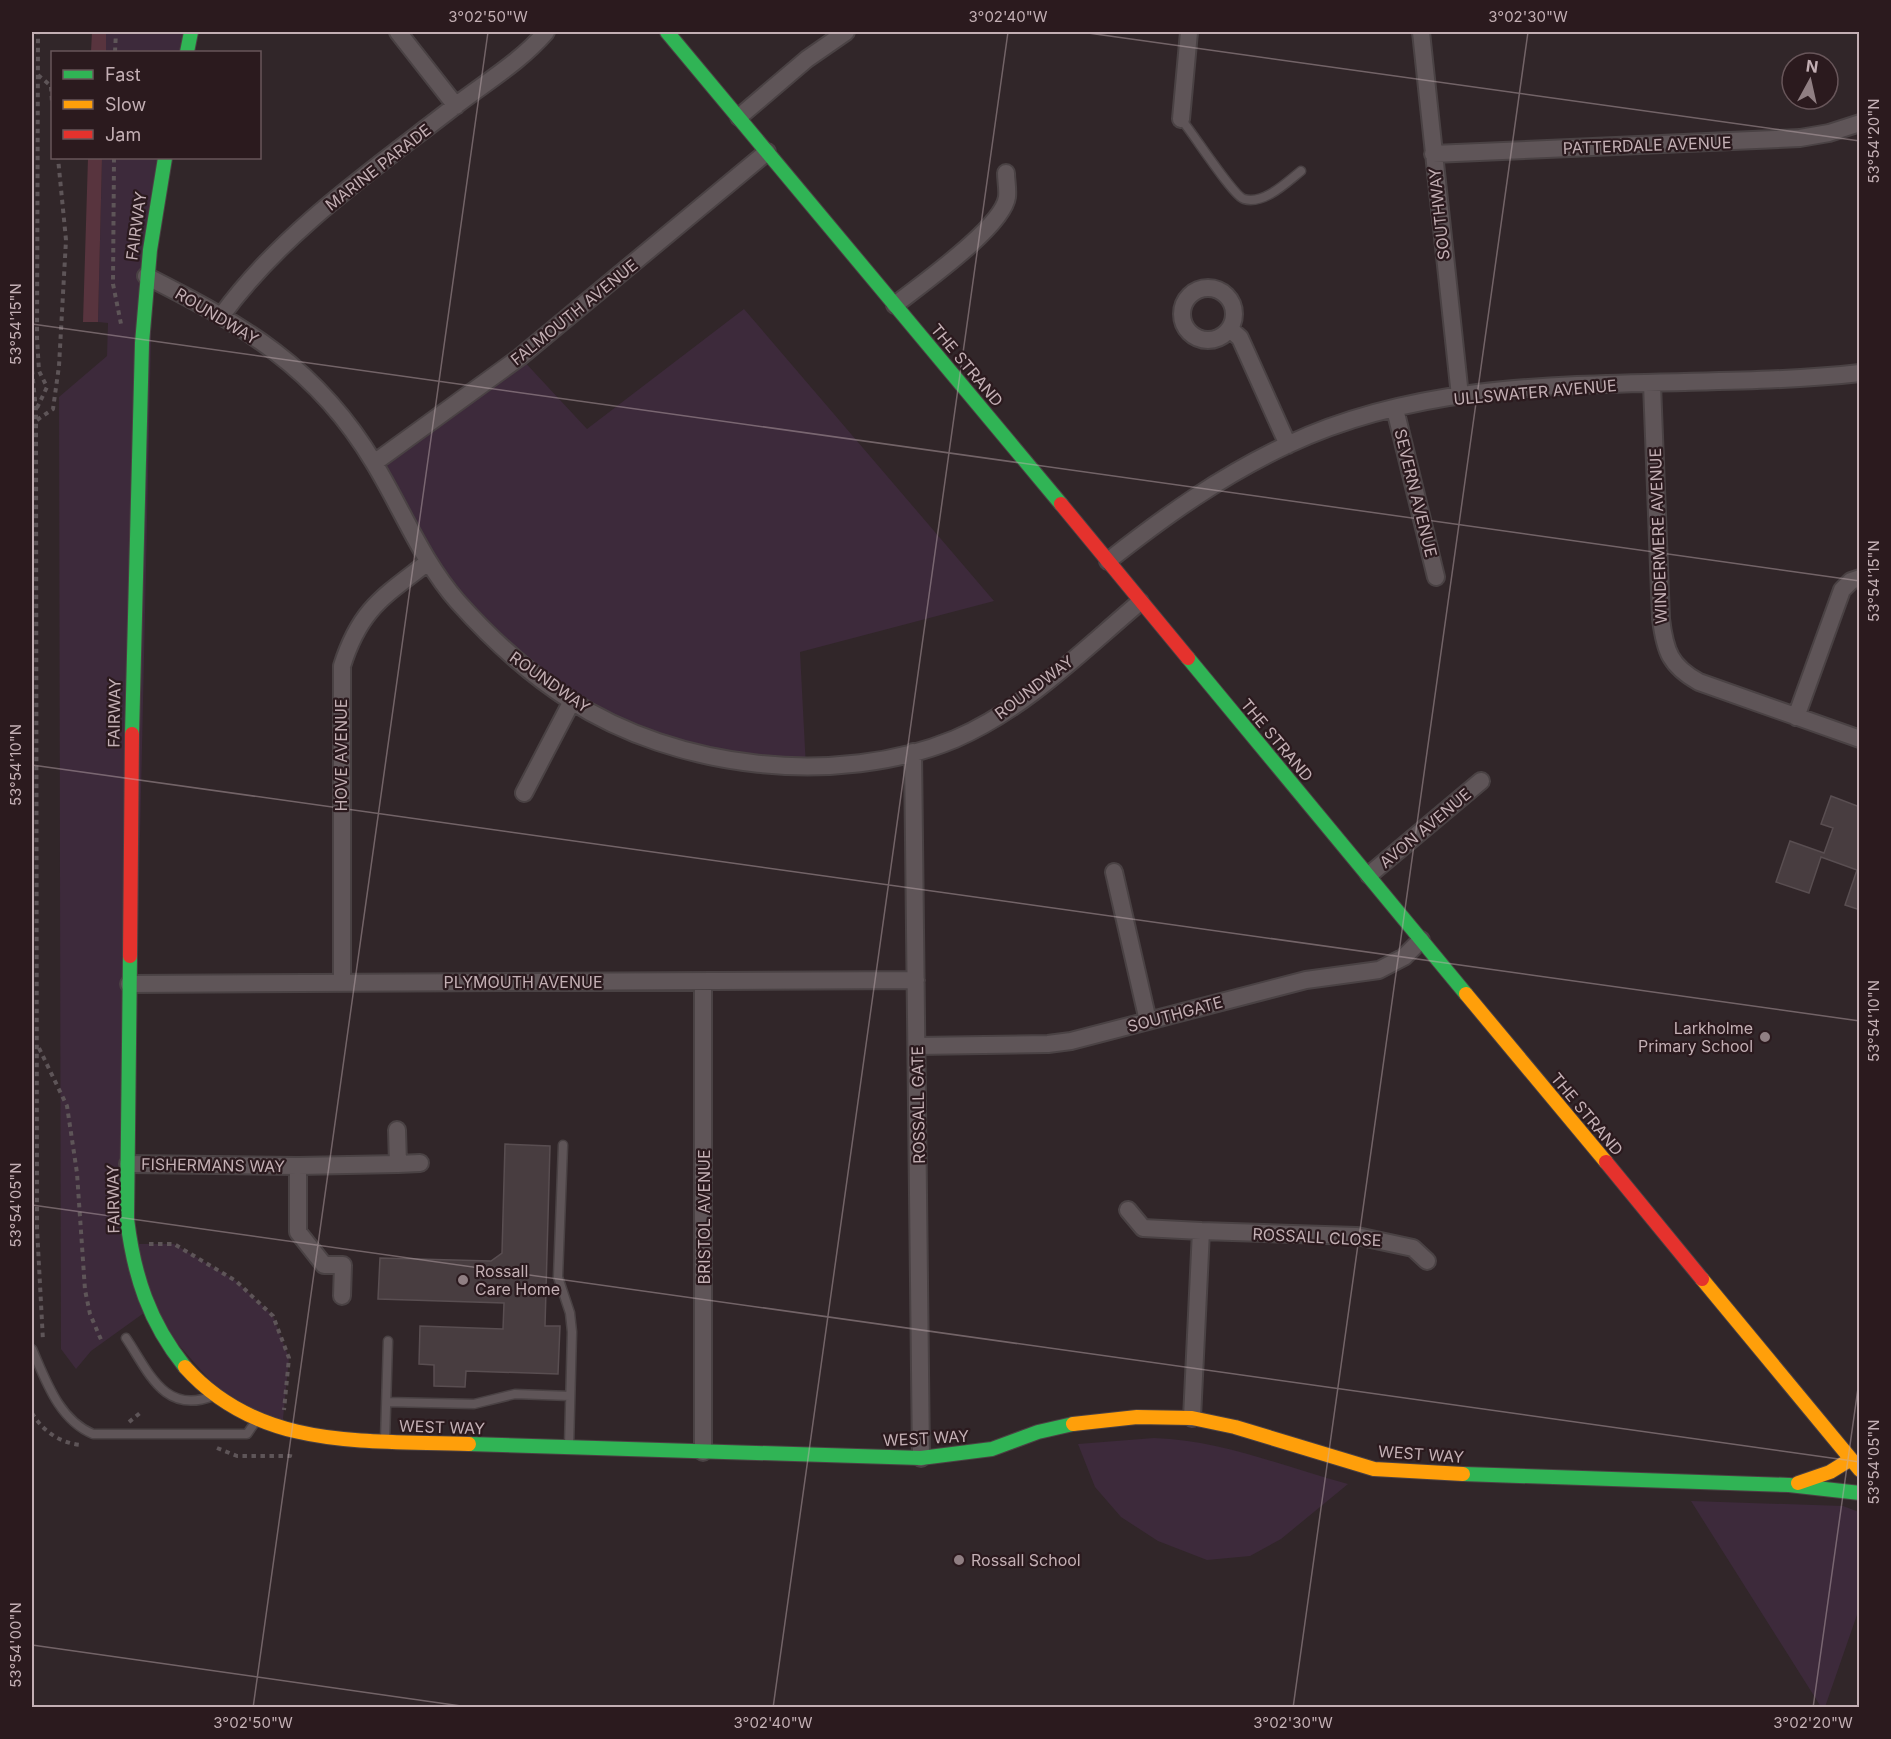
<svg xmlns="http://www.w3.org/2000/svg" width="1891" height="1739" viewBox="0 0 1891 1739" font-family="Inter,sans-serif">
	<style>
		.green { fill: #3d2a3b }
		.water { fill: #58343e }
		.building { fill: #483d40; stroke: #594e51; stroke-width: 1.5 }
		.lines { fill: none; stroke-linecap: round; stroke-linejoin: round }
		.lane-casing { stroke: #4a4244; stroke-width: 11 }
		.street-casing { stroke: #4a4244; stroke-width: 20 }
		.fast-casing { stroke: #4b4143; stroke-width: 16 }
		.slow-casing { stroke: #4b4143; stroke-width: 16 }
		.jam-casing { stroke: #4b4143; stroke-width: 16 }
		.path { stroke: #5e5558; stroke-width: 4; stroke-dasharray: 4.5 4.5; stroke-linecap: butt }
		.lane { stroke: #5f5558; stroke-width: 8 }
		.street { stroke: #5f5558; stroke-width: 16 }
		.fast { stroke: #30b455; stroke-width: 14 }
		.slow { stroke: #ff9f0a; stroke-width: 14 }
		.jam { stroke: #e5322d; stroke-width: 14 }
		.ticks { fill: none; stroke: #c3afb4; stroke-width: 1.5; stroke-opacity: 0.45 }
		.poi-dot { fill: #907f83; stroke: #2b1a1e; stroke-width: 2 }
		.labels { text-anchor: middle; stroke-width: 4.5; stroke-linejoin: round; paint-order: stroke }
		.street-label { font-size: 16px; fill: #c3afb4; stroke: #2b1a1e }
		.poi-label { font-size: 16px; fill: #c3afb4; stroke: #2b1a1e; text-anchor: start }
		.neatline { fill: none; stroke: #c3afb4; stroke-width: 2 }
		.ticks-label { font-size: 15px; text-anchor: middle; fill: #c3afb4 }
	</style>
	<rect width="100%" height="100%" fill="#312629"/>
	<!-- green -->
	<path class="green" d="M 106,32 L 191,32 L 187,52 L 106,52 Z
		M 102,158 L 165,158 L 154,206 L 131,1244 L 174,1244 L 236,1281 L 273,1316 L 289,1358 L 282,1429 L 236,1410 L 148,1310 L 91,1351 L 76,1369 L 61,1349 L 59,397 L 107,356 L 108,323 L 98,322 Z
		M 744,309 L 994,601 L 800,652 L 806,768 L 723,758 L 572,701 L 455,599 L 374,463 L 520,357 L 587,429 Z
		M 1154,1438 C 1226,1441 1280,1466 1348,1484 L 1281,1539 L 1250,1556 L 1207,1560 L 1158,1541 L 1121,1517 L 1095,1487 L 1078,1444 Z
		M 1691,1501 L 1843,1506 L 1859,1512 L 1859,1609 L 1825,1707 L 1821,1707 Z"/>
	<!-- water -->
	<path class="water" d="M 92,32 L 106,32 L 106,52 L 91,52 Z
		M 88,158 L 102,158 L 98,322 L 83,322 Z"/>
	<!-- building -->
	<path class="building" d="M 1831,796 L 1860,807 L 1860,910 L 1845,905 L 1857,870 L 1821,857 L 1809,893 L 1776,882 L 1790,841 L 1824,853 L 1833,828 L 1821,824 Z
		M 505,1144 L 550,1146 L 545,1326 L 560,1326 L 558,1374 L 466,1371 L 465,1387 L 434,1386 L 434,1365 L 419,1364 L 420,1326 L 503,1329 L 504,1303 L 378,1299 L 380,1258 L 491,1261 L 502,1253 Z"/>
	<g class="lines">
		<defs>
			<path id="lane" d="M 1181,119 C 1193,133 1233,196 1244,199 C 1264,205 1287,182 1301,171
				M 563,1145 L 558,1277 L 570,1313 L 572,1332 L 569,1446
				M 126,1338 C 149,1372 164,1415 213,1396
				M 32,1349 C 46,1381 59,1420 93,1434 L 247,1434 L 256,1421
				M 387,1402 L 474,1404 L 515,1394 L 570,1396
				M 385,1440 L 388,1341"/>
			<path id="street" d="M 398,32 L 456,106
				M 1421,32 L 1460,396
				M 739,117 L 807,59 L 846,32
				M 1181,119 L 1189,32
				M 1433,154 L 1800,138 L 1829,133 L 1860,123
				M 146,276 C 243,325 317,367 374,463 C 402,509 422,561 458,602 C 491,639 528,673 570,700 C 676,769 837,788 955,739 C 1025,709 1082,651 1140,602
				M1182 314a26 26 0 1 1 52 0a26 26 0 1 1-52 0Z
				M 895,305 C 920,285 1003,227 1007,197 C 1008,189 1006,181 1006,173
				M 222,315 C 282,232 374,169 455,106 C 486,82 520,62 546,32
				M 1230,329 L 1240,338 L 1288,445
				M 1652,384 L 1661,619 C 1665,651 1670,666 1699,682 L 1860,739
				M 1395,409 L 1436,577
				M 374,463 L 520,357 L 767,152
				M 1108,561 C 1165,516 1221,476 1287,445 C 1464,361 1671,394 1860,373
				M 1796,717 L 1842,590 L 1851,581 L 1860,578
				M 913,752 L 921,1458
				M 524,793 L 572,701
				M 1114,872 L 1148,1021
				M 1369,875 L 1481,781
				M 342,982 L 342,666 C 360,609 383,597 428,562
				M 129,984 L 916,980
				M 917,1046 L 1048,1044 L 1071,1041 L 1306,980 L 1379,970 L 1404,957 L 1421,940
				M 128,1164 L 298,1166 L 398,1164 L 397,1130
				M 398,1164 L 420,1163
				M 298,1166 L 298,1232 L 324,1265 L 343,1265 L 342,1296
				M 1128,1210 L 1143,1228 L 1201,1231
				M 1192,1418 L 1201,1231 L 1357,1236 L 1413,1248 L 1427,1261
				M 703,1452 L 703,982"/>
			<path id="fast" d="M 667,32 L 1061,504
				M 187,52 L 191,32
				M 1188,658 L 1466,994
				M 132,734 L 142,343 L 150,250 L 165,158
				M 130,956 L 127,1219 C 134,1276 149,1322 185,1367
				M 469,1444 L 921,1458 L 992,1449 L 1038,1432 L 1073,1424
				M 1463,1474 L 1789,1485 L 1860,1493"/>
			<path id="slow" d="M 1466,994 L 1606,1162
				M 1702,1279 L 1860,1470
				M 185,1367 C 260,1451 366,1440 469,1444
				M 1073,1424 L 1137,1417 L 1192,1418 L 1235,1427 L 1374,1469 L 1463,1474
				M 1798,1483 L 1830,1472 L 1851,1459"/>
			<path id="jam" d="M 1061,504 L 1188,658
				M 130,956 L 132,734
				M 1606,1162 L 1702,1279"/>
		</defs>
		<!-- lane casing -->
		<use href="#lane" class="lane-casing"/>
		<!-- street casing -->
		<use href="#street" class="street-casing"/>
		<!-- fast casing -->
		<use href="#fast" class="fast-casing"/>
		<!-- slow casing -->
		<use href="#slow" class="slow-casing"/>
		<!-- jam casing -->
		<use href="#jam" class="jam-casing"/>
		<!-- path -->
		<path class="path" d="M 115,52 L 116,32
			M 38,75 L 51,86 L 52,103
			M 114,158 L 113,284 L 121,324
			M 32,370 L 36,410 L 37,1228 L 43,1341
			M 37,408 L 47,387 L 39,371 L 37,338 L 38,32
			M 37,420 L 53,409 L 59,366 L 66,240 L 58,158
			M 39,1048 L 67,1106 L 77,1173 L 85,1290 L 90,1314 L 102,1342
			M 149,1244 L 174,1244 L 236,1281 L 273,1316 L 289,1358 L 284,1410
			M 32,1413 C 43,1432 62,1444 83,1445
			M 129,1422 L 140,1413
			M 217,1448 L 237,1456 L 290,1456 L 291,1451"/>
		<!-- lane -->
		<use href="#lane" class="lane"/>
		<!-- street -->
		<use href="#street" class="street"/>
		<!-- fast -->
		<use href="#fast" class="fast"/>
		<!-- slow -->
		<use href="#slow" class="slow"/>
		<!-- jam -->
		<use href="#jam" class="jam"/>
	</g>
	<!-- ticks -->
	<path class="ticks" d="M 1081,32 L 1860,141M 32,324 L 1860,581M 32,765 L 1860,1021M 32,1205 L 1860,1462M 32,1645 L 475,1708M 253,1708 L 488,32M 773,1708 L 1008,32M 1293,1708 L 1528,32M 1813,1708 L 1860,1374"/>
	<!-- markers -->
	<g class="poi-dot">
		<circle cx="1765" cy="1037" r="6"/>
		<circle cx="463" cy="1280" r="6"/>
		<circle cx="959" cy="1560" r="6"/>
	</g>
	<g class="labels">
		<!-- street labels -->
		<g class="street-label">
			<text transform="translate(1647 145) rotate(-2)" y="6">PATTERDALE AVENUE</text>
			<text transform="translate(378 167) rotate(-38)" y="6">MARINE PARADE</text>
			<text transform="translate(1439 214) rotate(-96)" y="6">SOUTHWAY</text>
			<text transform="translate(136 226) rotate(-82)" y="6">FAIRWAY</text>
			<text transform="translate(574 312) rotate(-39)" y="6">FALMOUTH AVENUE</text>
			<text transform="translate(217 316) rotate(31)" y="6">ROUNDWAY</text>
			<text transform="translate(967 365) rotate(50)" y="6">THE STRAND</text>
			<text transform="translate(1535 392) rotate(-5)" y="6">ULLSWATER AVENUE</text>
			<text transform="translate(1416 493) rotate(76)" y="6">SEVERN AVENUE</text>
			<text transform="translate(1658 536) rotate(-92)" y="6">WINDERMERE AVENUE</text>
			<text transform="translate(550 682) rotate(35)" y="6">ROUNDWAY</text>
			<text transform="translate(1034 687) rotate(-37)" y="6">ROUNDWAY</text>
			<text transform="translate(114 713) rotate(-89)" y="6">FAIRWAY</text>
			<text transform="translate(1277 740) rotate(50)" y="6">THE STRAND</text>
			<text transform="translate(341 755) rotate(-90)" y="6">HOVE AVENUE</text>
			<text transform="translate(1425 828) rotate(-40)" y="6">AVON AVENUE</text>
			<text x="523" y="988">PLYMOUTH AVENUE</text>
			<text transform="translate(1175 1014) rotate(-15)" y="6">SOUTHGATE</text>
			<text transform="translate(918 1105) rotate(-91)" y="6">ROSSALL GATE</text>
			<text transform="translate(1587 1114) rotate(50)" y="6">THE STRAND</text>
			<text transform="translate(213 1165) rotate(1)" y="6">FISHERMANS WAY</text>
			<text transform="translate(113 1199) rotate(-91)" y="6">FAIRWAY</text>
			<text transform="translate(704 1217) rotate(-90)" y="6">BRISTOL AVENUE</text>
			<text transform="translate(1317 1237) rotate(3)" y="6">ROSSALL CLOSE</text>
			<text transform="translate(442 1427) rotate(2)" y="6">WEST WAY</text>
			<text transform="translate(926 1438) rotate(-3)" y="6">WEST WAY</text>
			<text transform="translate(1421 1454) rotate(4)" y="6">WEST WAY</text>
		</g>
		<!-- poi labels -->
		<g class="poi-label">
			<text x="1753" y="1034" text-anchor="end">Larkholme<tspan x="1753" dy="18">Primary School</tspan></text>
			<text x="475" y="1277">Rossall<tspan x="475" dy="18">Care Home</tspan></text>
			<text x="971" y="1566">Rossall School</text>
		</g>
	</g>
	<!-- border -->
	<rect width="1891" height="1739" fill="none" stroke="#2b1a1e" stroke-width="66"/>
	<!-- legend -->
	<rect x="51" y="51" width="210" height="108" fill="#2b1a1e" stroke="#68565a" stroke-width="1.5"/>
	<rect x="63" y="70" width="30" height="9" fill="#30b455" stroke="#68565a" stroke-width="1.5"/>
	<text x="105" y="81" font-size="18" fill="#c3afb4">Fast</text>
	<rect x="63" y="100" width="30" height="9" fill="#ff9f0a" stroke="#68565a" stroke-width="1.5"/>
	<text x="105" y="111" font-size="18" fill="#c3afb4">Slow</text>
	<rect x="63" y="130" width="30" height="9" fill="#e5322d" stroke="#68565a" stroke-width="1.5"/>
	<text x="105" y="141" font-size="18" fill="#c3afb4">Jam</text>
	<!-- north arrow -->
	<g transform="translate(1810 81) rotate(8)"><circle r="28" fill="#2b1a1e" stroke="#68565a" stroke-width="1.5"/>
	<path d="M0-4.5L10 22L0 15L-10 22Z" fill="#907f83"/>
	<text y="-9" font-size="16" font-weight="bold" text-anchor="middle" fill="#c3afb4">N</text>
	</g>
	<rect x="33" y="33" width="1825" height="1673" class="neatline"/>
	<g class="ticks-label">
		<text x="488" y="22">3°02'50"W</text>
		<text x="1008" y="22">3°02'40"W</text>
		<text x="1528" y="22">3°02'30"W</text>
		<text transform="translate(1874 141) rotate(-90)" y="5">53°54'20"N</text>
		<text transform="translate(16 324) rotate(-90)" y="5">53°54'15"N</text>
		<text transform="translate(1874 581) rotate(-90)" y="5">53°54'15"N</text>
		<text transform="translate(16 765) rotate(-90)" y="5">53°54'10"N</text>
		<text transform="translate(1874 1021) rotate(-90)" y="5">53°54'10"N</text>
		<text transform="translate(16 1205) rotate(-90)" y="5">53°54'05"N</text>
		<text transform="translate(1874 1462) rotate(-90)" y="5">53°54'05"N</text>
		<text transform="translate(16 1645) rotate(-90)" y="5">53°54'00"N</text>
		<text x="253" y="1728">3°02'50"W</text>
		<text x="773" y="1728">3°02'40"W</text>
		<text x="1293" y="1728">3°02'30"W</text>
		<text x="1813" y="1728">3°02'20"W</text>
	</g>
</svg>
